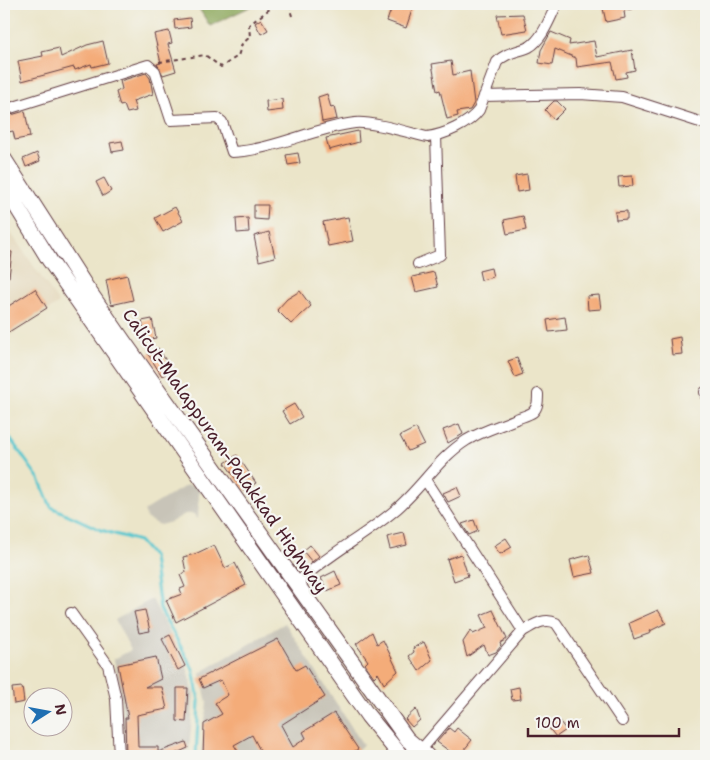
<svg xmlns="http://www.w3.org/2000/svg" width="710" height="760" viewBox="0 0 710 760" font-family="'Shantell Sans',sans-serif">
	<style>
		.built { fill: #e3d6b7 }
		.industrial { fill: #c8c4b8 }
		.forest { fill: #8aa659; stroke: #6a6242 }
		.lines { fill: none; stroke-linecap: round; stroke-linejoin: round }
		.stream { stroke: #5ac7cf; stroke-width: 3 }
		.building { fill: #f4ac79 }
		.minor-casing { stroke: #623d43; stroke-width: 12 }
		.highway-casing { stroke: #623d43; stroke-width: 17 }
		.path { stroke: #623d43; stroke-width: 2; stroke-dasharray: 4 4; stroke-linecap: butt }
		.minor { stroke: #fff; stroke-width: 10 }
		.highway { stroke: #fff; stroke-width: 15 }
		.labels { text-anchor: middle; stroke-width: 4.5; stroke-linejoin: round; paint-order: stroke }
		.street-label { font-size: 18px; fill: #4a1f2b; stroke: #f6f6f2 }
	</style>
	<rect width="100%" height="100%" fill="#f6f6f2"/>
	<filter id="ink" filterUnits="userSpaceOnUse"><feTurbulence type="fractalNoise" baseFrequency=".02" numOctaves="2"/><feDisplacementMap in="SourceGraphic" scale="10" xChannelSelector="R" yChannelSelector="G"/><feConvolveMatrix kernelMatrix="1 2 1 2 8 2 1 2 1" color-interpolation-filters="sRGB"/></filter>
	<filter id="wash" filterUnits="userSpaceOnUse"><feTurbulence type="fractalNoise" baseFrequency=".0096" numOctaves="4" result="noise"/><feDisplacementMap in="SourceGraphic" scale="20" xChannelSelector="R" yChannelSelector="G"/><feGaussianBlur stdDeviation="1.12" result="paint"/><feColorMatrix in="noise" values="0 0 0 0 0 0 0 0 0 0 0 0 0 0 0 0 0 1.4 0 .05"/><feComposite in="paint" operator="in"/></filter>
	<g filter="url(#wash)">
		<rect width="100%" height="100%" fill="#ebe5c9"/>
		<!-- built -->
		<path class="built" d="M 11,233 L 59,303 L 4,339 L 4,238 Z"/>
		<!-- industrial -->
		<path class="industrial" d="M 201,482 L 205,489 L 199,493 L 198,519 L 194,514 L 185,514 L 171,522 L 160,525 L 147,519 L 144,511 L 187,485 L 193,486 Z
			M 152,599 L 187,667 L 194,694 L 189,750 L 174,756 L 123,756 L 123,714 L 114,659 L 131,650 L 115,620 Z
			M 285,623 L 363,745 L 350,756 L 201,756 L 207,702 L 200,673 Z"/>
		<!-- forest -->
		<path class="forest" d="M 196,4 L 256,4 L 210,26 Z"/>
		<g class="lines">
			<!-- stream -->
			<path class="stream" d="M 4,430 L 39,479 L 51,507 L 101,530 L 139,541 L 153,557 L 160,609 L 193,669 L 199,701 L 196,756"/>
		</g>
		<g id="blocks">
			<!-- building -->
			<path class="building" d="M 393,4 L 413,7 L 406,28 L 387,21 Z
				M 602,4 L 638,4 L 639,7 L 624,11 L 625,18 L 606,22 Z
				M 523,14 L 527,30 L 501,34 L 497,15 Z
				M 190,18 L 191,27 L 175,29 L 174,20 Z
				M 261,19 L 268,30 L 261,34 L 255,23 Z
				M 169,31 L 172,43 L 168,44 L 176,71 L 163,75 L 157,64 L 161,63 L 154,34 Z
				M 551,32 L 570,40 L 569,45 L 594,41 L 597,57 L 632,50 L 635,70 L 626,72 L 627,77 L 616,79 L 612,62 L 577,67 L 576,58 L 555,49 L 552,65 L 539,63 L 541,50 Z
				M 103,41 L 108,63 L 92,67 L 91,64 L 75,70 L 74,67 L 22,81 L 18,61 L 43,56 L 42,52 L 59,48 L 61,57 L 87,45 Z
				M 451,61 L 453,75 L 470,71 L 474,103 L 470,110 L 457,112 L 458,116 L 447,119 L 440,90 L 437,91 L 432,64 Z
				M 146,73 L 150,78 L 153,94 L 133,101 L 136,111 L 127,113 L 124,105 L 120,106 L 116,92 L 122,89 L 120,81 Z
				M 327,94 L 331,108 L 334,107 L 337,119 L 322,122 L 318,97 Z
				M 282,99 L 283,110 L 267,112 L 266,101 Z
				M 554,101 L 557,101 L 565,109 L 554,120 L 545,110 Z
				M 25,111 L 30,137 L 15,140 L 13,131 L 4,133 L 4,117 Z
				M 358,131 L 359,142 L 329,150 L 326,138 Z
				M 122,141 L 124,150 L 112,152 L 110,143 Z
				M 37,153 L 40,161 L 26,167 L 23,159 Z
				M 298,153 L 300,163 L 288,165 L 286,155 Z
				M 527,174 L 529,190 L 517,192 L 515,176 Z
				M 632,176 L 633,186 L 619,187 L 618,177 Z
				M 104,178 L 111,191 L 103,196 L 96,182 Z
				M 254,205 L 268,205 L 267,220 L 254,219 Z
				M 175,207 L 183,221 L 163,232 L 155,218 Z
				M 627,211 L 627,219 L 616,220 L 615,212 Z
				M 523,216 L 526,230 L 507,234 L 504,220 Z
				M 348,217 L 353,241 L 328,246 L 323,222 Z
				M 248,218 L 249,232 L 237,233 L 236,219 Z
				M 269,232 L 275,257 L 259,261 L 254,236 Z
				M 4,251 L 12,252 L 9,277 L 4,277 Z
				M 491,268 L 493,277 L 481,280 L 479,271 Z
				M 434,272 L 438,287 L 416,292 L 412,277 Z
				M 127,275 L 133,300 L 111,305 L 106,280 Z
				M 35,289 L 47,308 L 4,335 L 4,309 Z
				M 300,291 L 311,306 L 291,324 L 277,310 L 287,299 Z
				M 599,295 L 601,309 L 588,310 L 587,296 Z
				M 565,317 L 567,330 L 549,332 L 547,320 Z
				M 152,319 L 156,338 L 146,340 L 142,321 Z
				M 680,337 L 682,354 L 672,355 L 670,339 Z
				M 158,348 L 172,370 L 162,376 L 148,354 Z
				M 517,358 L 523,374 L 515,377 L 508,361 Z
				M 294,404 L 302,417 L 290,424 L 282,411 Z
				M 459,424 L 463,434 L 448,443 L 443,430 Z
				M 416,428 L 424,444 L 408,451 L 400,436 Z
				M 237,455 L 256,483 L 244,491 L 225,463 Z
				M 457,487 L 461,496 L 448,502 L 443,493 Z
				M 474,520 L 478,531 L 469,535 L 462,524 Z
				M 404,533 L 407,545 L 390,549 L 387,537 Z
				M 506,538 L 512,547 L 500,554 L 494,546 Z
				M 214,545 L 225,568 L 235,563 L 246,585 L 176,622 L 166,600 L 182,594 L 180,589 L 185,587 L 180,575 L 186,572 L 183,557 L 195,554 Z
				M 310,545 L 319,556 L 312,562 L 303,551 Z
				M 461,554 L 468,576 L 454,581 L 447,559 Z
				M 589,555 L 594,573 L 574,577 L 570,560 Z
				M 335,571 L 341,585 L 327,591 L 321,578 Z
				M 145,610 L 150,631 L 139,633 L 134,612 Z
				M 493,610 L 507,639 L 500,643 L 501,646 L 496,652 L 488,655 L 484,645 L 467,657 L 463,642 L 471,630 L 473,634 L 487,628 L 481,615 Z
				M 658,610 L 666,623 L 650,631 L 651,633 L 634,639 L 629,623 Z
				M 372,632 L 377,644 L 383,640 L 398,671 L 384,684 L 378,673 L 374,677 L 365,664 L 368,661 L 356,644 Z
				M 170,635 L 185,666 L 178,670 L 162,639 Z
				M 278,639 L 296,670 L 305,665 L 325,697 L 281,725 L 293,747 L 306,738 L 303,732 L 334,713 L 358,749 L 347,756 L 263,756 L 252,735 L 234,745 L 241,756 L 203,756 L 204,724 L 222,714 L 215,703 L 228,695 L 221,680 L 203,688 L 199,679 Z
				M 424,642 L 432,660 L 419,671 L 409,656 L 414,652 L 413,648 Z
				M 156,657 L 161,679 L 145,687 L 162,687 L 167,709 L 137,715 L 138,747 L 158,747 L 158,752 L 186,742 L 188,748 L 170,756 L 126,756 L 125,718 L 128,718 L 118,665 Z
				M 22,687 L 24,702 L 14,704 L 12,688 Z
				M 519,687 L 521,699 L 512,700 L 510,689 Z
				M 177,688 L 188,688 L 186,722 L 177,721 Z
				M 416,709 L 420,720 L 412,727 L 405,719 Z
				M 558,719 L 566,730 L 556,737 L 548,727 Z
				M 449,728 L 454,732 L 457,728 L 472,740 L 459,756 L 456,756 L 437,742 Z"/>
		</g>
	</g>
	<g filter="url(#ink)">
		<use href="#blocks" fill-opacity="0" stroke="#623d43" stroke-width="1"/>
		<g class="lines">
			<defs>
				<path id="minor" d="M 484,96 L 580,94 L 622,97 L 706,124
					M 4,110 L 148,65 L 155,71 L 171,120 L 217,118 L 222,122 L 232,152 C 274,150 313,128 355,123 C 371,121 410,133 427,137 C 444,135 469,124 479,110 L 497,62 C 506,52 518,52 529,47 C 543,39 550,17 557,4
					M 418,264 L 440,255 L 436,136
					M 705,392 L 706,396
					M 426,481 L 523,631
					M 297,583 C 327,555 363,537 394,511 C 421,489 437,459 467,440 C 482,431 500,426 516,419 C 521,417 529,415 533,412 C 538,407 538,401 538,394
					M 71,613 L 108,665 L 116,699 L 119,756
					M 420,751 L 523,631 C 534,625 544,617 556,623 L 622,721"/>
				<path id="highway" d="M 4,159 L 86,287 L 124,342 L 407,739 L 427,756
					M 4,186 L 50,261 L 368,716 L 401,756"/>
			</defs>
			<!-- minor casing -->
			<use href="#minor" class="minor-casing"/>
			<!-- highway casing -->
			<use href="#highway" class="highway-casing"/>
			<!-- path -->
			<path class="path" d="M 159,62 L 205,55 L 221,67 L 238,56 L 242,44 L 250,37 L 249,25 L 276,4 L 289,6 L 292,16"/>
			<!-- minor -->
			<use href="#minor" class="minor"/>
			<!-- highway -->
			<use href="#highway" class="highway"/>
		</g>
	</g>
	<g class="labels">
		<!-- street labels -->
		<g class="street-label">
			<text transform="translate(225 451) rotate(55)" y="6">Calicut-Malappuram-Palakkad Highway</text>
		</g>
	</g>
	<!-- margin -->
	<rect width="710" height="760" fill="none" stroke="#f6f6f2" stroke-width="20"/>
	<!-- north arrow -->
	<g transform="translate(48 712) rotate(79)"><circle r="24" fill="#f6f6f2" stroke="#b1a0a2"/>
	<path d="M0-4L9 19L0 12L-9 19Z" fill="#1f6fb2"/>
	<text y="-8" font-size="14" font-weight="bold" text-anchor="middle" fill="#4a1f2b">N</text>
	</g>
	<!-- scale -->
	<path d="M528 728v8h151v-8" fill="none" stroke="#4a1f2b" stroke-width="2.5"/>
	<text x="535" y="728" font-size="15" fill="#4a1f2b" stroke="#f6f6f2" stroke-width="4" paint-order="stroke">100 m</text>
</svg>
